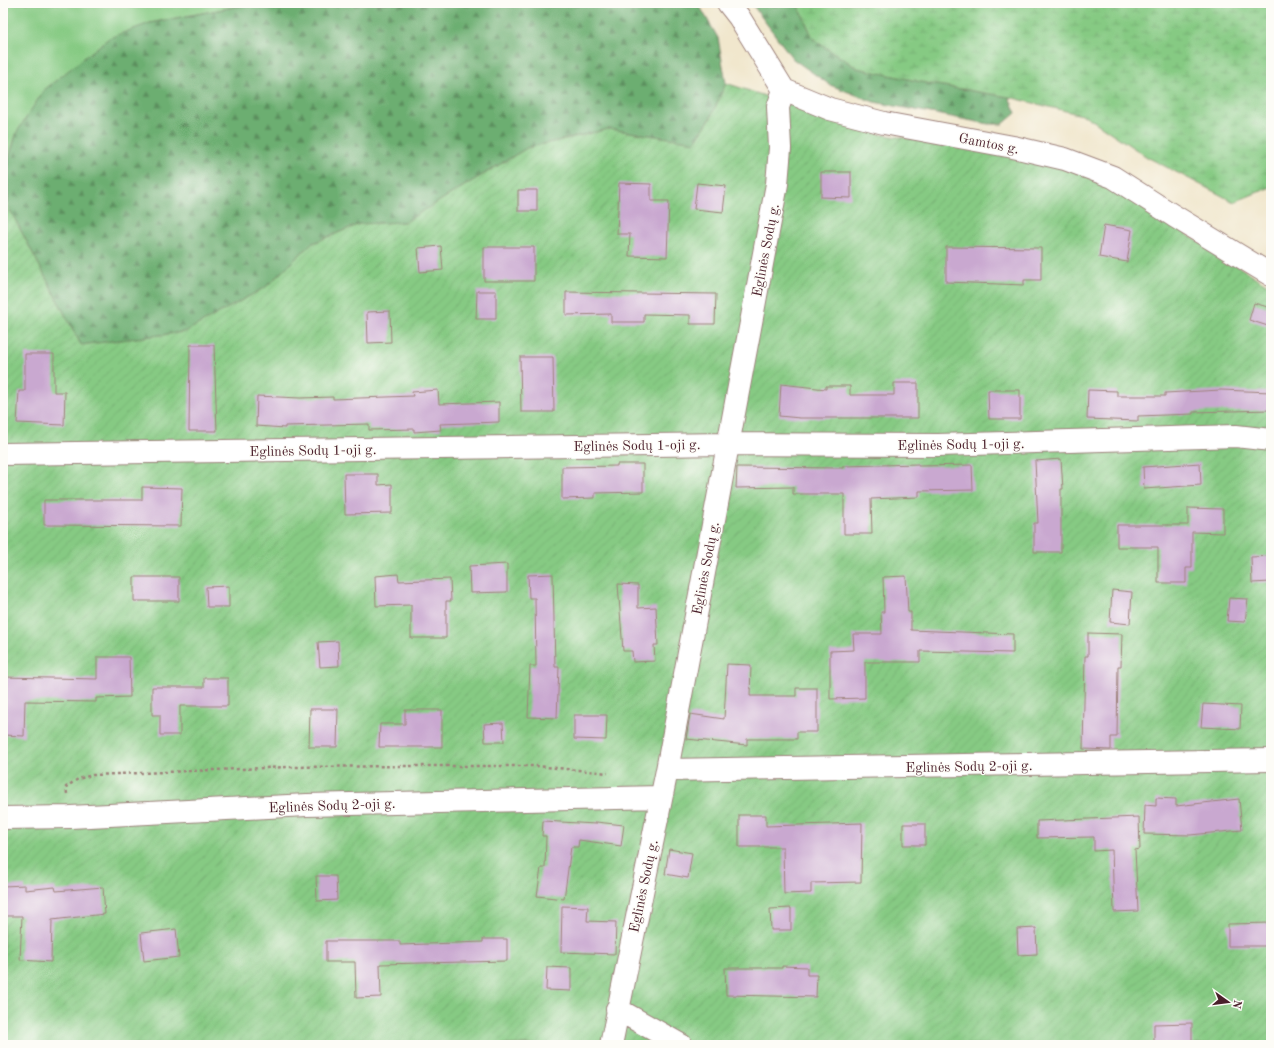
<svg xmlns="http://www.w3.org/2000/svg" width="1274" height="1048" viewBox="0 0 1274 1048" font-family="'Old Standard TT',serif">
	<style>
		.grass { fill: #86ca83; stroke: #687457 }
		.forest { fill: url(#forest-firs); stroke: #5b664e }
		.wetland { fill: url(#wetland-marsh); stroke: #687457 }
		.garden { fill: url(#garden-furrows); stroke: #687457 }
		.building { fill: #c9a8d0 }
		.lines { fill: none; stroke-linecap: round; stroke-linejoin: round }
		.minor-casing { stroke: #9e837c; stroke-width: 24 }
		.path { stroke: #9e837c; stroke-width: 2.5; stroke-dasharray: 3 3; stroke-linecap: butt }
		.minor { stroke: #fff; stroke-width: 22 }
		.labels { text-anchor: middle; stroke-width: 3; stroke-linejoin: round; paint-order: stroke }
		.street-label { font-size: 14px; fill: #4a1f2b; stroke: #fdfcf7 }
	</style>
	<defs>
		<pattern id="forest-firs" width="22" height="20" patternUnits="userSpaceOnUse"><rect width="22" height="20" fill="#6cae71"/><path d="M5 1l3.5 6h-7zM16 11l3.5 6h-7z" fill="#5b8d5d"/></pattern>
		<pattern id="wetland-marsh" width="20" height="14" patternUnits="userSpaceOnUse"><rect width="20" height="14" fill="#86ca83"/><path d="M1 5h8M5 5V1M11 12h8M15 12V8" fill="none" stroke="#75ad71"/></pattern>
		<pattern id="garden-furrows" width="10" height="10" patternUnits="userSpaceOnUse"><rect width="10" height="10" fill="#86ca83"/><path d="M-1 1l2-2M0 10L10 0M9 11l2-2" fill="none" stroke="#75ad71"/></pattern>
	</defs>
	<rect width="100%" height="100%" fill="#fdfcf7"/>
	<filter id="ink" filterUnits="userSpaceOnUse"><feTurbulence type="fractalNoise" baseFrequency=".025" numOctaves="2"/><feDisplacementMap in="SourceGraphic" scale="8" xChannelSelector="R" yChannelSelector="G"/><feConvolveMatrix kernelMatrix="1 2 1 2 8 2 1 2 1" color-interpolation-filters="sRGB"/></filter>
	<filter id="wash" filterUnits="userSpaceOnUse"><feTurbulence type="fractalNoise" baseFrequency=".012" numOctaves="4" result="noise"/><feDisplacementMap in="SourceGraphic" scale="16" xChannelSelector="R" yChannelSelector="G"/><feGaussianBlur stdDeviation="0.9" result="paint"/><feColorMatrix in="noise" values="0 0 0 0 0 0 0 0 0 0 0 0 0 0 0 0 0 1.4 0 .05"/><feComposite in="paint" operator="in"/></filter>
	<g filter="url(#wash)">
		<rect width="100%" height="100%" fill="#f1e7cd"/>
		<!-- grass -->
		<path class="grass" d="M 3,3 L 255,3 L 150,23 L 17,132 L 5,172 L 3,170 Z"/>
		<!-- forest -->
		<path class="forest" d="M 255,3 L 698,3 L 718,38 L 726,83 L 710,119 L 695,142 L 609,129 L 527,148 L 405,222 L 360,224 L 311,244 L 266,287 L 185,332 L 81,345 L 9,208 L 5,172 L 17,132 L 44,90 L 109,38 L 150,23 Z
			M 751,3 L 797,3 L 814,40 L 857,68 L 931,84 L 1009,97 L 1016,113 L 1003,124 L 988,124 L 874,102 L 830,85 L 793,59 Z"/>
		<!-- wetland -->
		<path class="wetland" d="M 797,3 L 1271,3 L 1271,187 L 1234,202 L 1147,157 L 1086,116 L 1009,97 L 931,84 L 857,68 L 814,40 Z"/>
		<!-- garden -->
		<path class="garden" d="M 726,83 L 879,134 L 1043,159 L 1099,179 L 1271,287 L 1271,1040 L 1267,1045 L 3,1045 L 3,170 L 5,172 L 9,208 L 81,345 L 185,332 L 266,287 L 311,244 L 360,224 L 405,222 L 527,148 L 609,129 L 695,142 L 710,119 Z"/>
		<g id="blocks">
			<!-- building -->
			<path class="building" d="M 821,172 L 851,172 L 851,198 L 821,197 Z
				M 619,183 L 651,184 L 651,201 L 669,201 L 667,257 L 629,256 L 630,234 L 617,234 Z
				M 697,183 L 726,186 L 723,212 L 694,209 Z
				M 518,190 L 537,190 L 537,211 L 518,211 Z
				M 1104,225 L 1132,230 L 1127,262 L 1099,257 Z
				M 441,246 L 443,270 L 420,272 L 418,248 Z
				M 484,247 L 534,247 L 534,281 L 484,281 Z
				M 946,247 L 1041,248 L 1041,280 L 1024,280 L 1024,285 L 946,282 Z
				M 477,291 L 496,291 L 496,319 L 476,319 Z
				M 566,292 L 716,294 L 715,324 L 690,324 L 690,315 L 644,314 L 644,322 L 611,322 L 611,314 L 566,315 Z
				M 1254,303 L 1271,308 L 1271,327 L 1249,320 Z
				M 390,311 L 391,342 L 368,343 L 367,312 Z
				M 190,345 L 214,345 L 217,431 L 189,431 Z
				M 25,354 L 54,354 L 54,392 L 65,392 L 64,425 L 17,423 L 19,391 L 25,391 Z
				M 520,357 L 553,357 L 554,412 L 521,412 Z
				M 894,383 L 918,383 L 918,418 L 800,418 L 779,416 L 781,384 L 826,389 L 826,386 L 850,386 L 850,395 L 894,395 Z
				M 438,390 L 439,404 L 499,402 L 499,422 L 440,424 L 441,430 L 414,432 L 414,429 L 369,430 L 369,424 L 285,426 L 285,428 L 256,426 L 257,396 L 300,398 L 333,397 L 333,399 L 413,396 L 412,392 Z
				M 988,390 L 1020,390 L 1020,419 L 989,419 Z
				M 1088,390 L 1117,391 L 1117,396 L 1165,396 L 1165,393 L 1221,390 L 1271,392 L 1271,410 L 1193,412 L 1193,414 L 1138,416 L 1138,421 L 1087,419 Z
				M 1061,459 L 1063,489 L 1061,489 L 1061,552 L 1034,552 L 1034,523 L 1038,523 L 1035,461 Z
				M 1200,463 L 1201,485 L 1144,489 L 1143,467 Z
				M 617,464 L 643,464 L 643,492 L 595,493 L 595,498 L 562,499 L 562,467 L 617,466 Z
				M 918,464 L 918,466 L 972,465 L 973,490 L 919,491 L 919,497 L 871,499 L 872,534 L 844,534 L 844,494 L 793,494 L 793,487 L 736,488 L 737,467 L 843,468 L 843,466 Z
				M 344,474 L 378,474 L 378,485 L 392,484 L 392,513 L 345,514 Z
				M 142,487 L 182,488 L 181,526 L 44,525 L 44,500 L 142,500 Z
				M 1188,508 L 1223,509 L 1223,533 L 1192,532 L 1192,568 L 1186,568 L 1186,583 L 1158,583 L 1158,547 L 1117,547 L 1117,525 L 1188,525 Z
				M 1271,556 L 1271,582 L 1252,583 L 1251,557 Z
				M 507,564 L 507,592 L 470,593 L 469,566 Z
				M 398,574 L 399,581 L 450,579 L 451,601 L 446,601 L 446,638 L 411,638 L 411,605 L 376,606 L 375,576 Z
				M 553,574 L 555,667 L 559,667 L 557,718 L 528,717 L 530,666 L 536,666 L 535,598 L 529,598 L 528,575 Z
				M 906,576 L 908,612 L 911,612 L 911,630 L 1013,634 L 1013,653 L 920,651 L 920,662 L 865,662 L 865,698 L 830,699 L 830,651 L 854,650 L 853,634 L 882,634 L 881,612 L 884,612 L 883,577 Z
				M 134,577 L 179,577 L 179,601 L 134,601 Z
				M 618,584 L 638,585 L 638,608 L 656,607 L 658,645 L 654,645 L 655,661 L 633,662 L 632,651 L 623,651 Z
				M 229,586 L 229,607 L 207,607 L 206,587 Z
				M 1112,590 L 1132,592 L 1130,624 L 1110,622 Z
				M 1229,598 L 1248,599 L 1245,622 L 1227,621 Z
				M 1088,633 L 1122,634 L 1121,666 L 1118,666 L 1117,737 L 1111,737 L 1111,750 L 1083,749 L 1085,656 L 1088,656 Z
				M 338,641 L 339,666 L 320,667 L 318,642 Z
				M 97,657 L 129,657 L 130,697 L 96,698 L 96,702 L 25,701 L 24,736 L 3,735 L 3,677 L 97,679 Z
				M 727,664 L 751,665 L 750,696 L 796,696 L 796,688 L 817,688 L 817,732 L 797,732 L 797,739 L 747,739 L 747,745 L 686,739 L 690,714 L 724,719 Z
				M 204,678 L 228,678 L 228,706 L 180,706 L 180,735 L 160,735 L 160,715 L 152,715 L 152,687 L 204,687 Z
				M 1203,704 L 1241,706 L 1240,729 L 1201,727 Z
				M 310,709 L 338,709 L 337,747 L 309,747 Z
				M 405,710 L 442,710 L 442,747 L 379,747 L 380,724 L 405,724 Z
				M 574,715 L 607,715 L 606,740 L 574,739 Z
				M 503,723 L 504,742 L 485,742 L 484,724 Z
				M 1156,798 L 1176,799 L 1176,806 L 1239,799 L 1242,830 L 1190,835 L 1144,834 L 1145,805 L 1156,806 Z
				M 739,815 L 766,815 L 766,826 L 862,823 L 861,882 L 811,883 L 811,893 L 784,894 L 783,847 L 739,847 Z
				M 1139,817 L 1140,849 L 1135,850 L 1138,911 L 1114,912 L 1112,850 L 1094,851 L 1094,837 L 1037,838 L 1037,821 Z
				M 543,821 L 596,824 L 596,822 L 624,825 L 621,846 L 579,840 L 578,847 L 571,847 L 564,899 L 537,896 L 541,868 L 545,868 L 546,836 L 542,836 Z
				M 903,824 L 925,824 L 925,845 L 903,845 Z
				M 669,849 L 692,853 L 688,878 L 665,874 Z
				M 316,876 L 336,876 L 337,900 L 317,901 Z
				M 25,885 L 25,890 L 55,887 L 56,891 L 103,887 L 105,914 L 52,920 L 51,962 L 20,960 L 22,916 L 3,916 L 3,886 Z
				M 562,906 L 588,907 L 587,921 L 616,922 L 615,954 L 561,952 Z
				M 791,908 L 791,930 L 771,930 L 770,909 Z
				M 1271,923 L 1271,946 L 1228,946 L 1228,924 Z
				M 1036,928 L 1037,954 L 1018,955 L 1017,929 Z
				M 176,929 L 179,957 L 144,961 L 141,933 Z
				M 483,939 L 507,939 L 507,961 L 380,964 L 381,997 L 356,998 L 355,962 L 326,962 L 326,941 L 400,941 L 400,945 L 483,942 Z
				M 782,966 L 807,967 L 807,975 L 817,975 L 816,997 L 726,995 L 725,968 L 782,968 Z
				M 547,967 L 571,968 L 571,991 L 546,990 Z
				M 1192,1023 L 1192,1045 L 1154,1045 L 1154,1024 Z"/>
		</g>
	</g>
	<g filter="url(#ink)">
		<use href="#blocks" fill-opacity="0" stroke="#9e837c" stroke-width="1"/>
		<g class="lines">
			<defs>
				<path id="minor" d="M 728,3 L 739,17 L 784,90 L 830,109 L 884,123 L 1013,147 L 1065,159 L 1113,177 L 1174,216 L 1271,275
					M 3,454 L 728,444 L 938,445 L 1236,436 L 1271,440
					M 667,770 L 1271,760
					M 3,818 L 70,817 L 307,805 L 661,797
					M 617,1009 L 681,1045
					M 611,1045 L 667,770 L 777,184 L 780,148 L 778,107 L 784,90"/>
			</defs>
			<!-- minor casing -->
			<use href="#minor" class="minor-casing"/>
			<!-- path -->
			<path class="path" d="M 67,794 L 66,787 L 78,779 L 92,775 L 288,767 L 413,766 L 536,766 L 608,773"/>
			<!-- minor -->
			<use href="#minor" class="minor"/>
		</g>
	</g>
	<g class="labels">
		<!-- street labels -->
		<g class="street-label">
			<text transform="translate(989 143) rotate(11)" y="5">Gamtos g.</text>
			<text transform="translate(765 250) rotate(-79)" y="5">Eglinės Sodų g.</text>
			<text transform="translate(961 444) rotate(-1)" y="5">Eglinės Sodų 1-oji g.</text>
			<text transform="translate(637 445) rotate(-1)" y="5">Eglinės Sodų 1-oji g.</text>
			<text transform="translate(313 450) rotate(-1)" y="5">Eglinės Sodų 1-oji g.</text>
			<text transform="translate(705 568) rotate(-79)" y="5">Eglinės Sodų g.</text>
			<text transform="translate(969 766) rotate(-1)" y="5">Eglinės Sodų 2-oji g.</text>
			<text transform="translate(332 805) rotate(-2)" y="5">Eglinės Sodų 2-oji g.</text>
			<text transform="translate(643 886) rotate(-78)" y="5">Eglinės Sodų g.</text>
		</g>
	</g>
	<!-- margin -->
	<rect width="1274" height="1048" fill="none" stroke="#fdfcf7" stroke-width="16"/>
	<!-- north arrow -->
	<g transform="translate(1228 1002) rotate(104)" stroke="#fdfcf7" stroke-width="3" paint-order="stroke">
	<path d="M0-3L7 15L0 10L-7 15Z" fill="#4a1f2b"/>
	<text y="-6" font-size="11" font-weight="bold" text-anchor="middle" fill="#4a1f2b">N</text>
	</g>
</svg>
